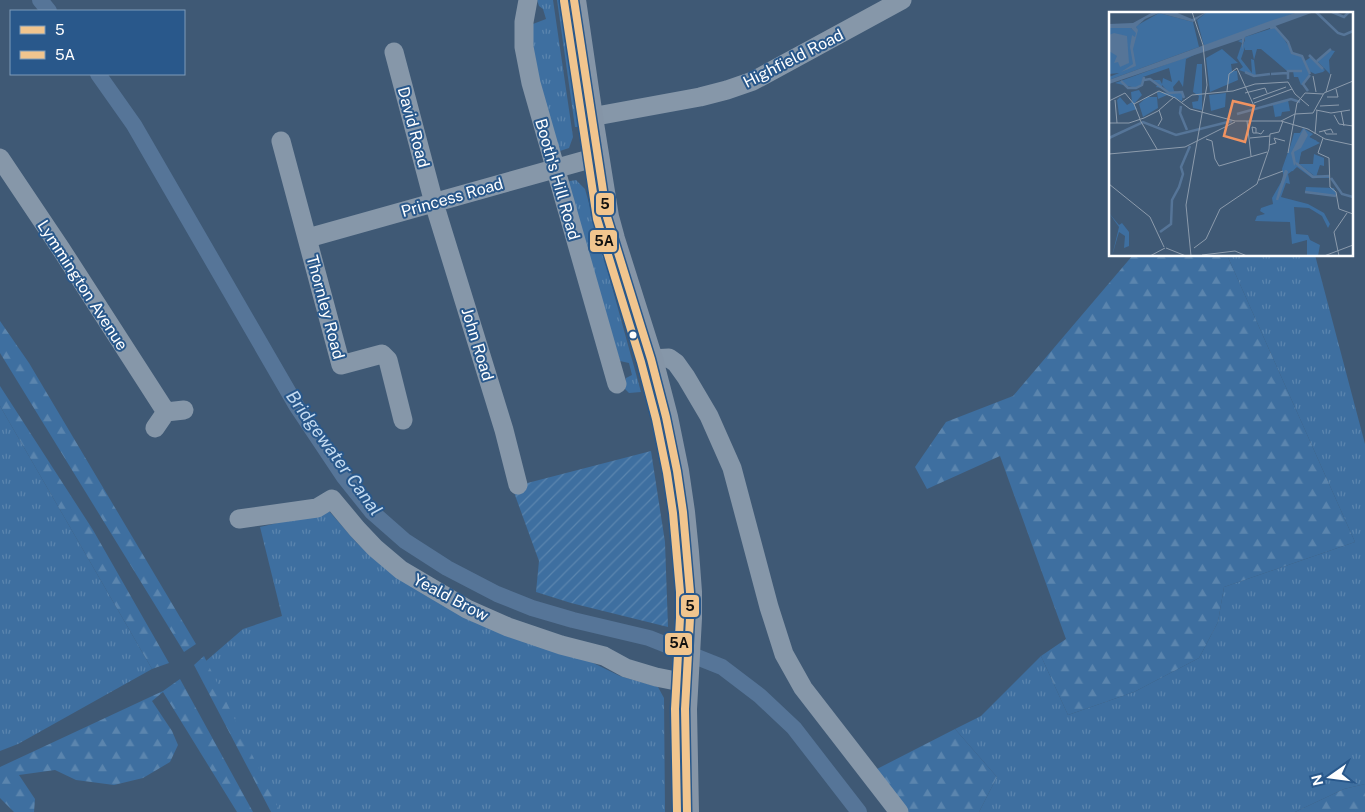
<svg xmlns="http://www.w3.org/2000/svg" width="1365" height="812" viewBox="0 0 1365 812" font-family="'Public Sans',sans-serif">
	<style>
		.grass { fill: url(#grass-tufts) }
		.forest { fill: url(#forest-firs) }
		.garden { fill: url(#garden-furrows) }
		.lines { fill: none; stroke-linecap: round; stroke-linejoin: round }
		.canal { stroke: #567598; stroke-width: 16 }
		.minor { stroke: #8697a9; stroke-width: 19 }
		.major { stroke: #8595a7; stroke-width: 24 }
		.bus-1-casing { stroke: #29588b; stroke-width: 11 }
		.bus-2-casing { stroke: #29588b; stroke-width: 11 }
		.bus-1 { stroke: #f1c58e; stroke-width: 8 }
		.bus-2 { stroke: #f1c58e; stroke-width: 8 }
		.bus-dot { fill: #fff; stroke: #29588b; stroke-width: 2 }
		.labels { text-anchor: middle; stroke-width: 4; stroke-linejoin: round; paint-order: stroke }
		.street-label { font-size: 16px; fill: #fff; stroke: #29588b }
		.water-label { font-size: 18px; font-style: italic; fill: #c3daf0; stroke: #29588b }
		.inset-river { fill: none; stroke: #567598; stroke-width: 2.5 }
		.inset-road { fill: none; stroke: #8c9bac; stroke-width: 1 }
		.view { fill: #f09361; fill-opacity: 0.15; stroke: #f09361; stroke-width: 2.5 }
		.inset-edge { fill: none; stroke: #fff; stroke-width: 2.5 }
		.line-badge { stroke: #29588b; stroke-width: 2 }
		.pale-badge-label { font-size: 14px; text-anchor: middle; font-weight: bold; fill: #111 }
	</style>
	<defs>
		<pattern id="grass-tufts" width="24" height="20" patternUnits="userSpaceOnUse" patternTransform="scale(1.25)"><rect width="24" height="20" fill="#3e6fa0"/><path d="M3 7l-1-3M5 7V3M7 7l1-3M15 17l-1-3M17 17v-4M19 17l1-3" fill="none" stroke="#5b85ae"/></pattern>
		<pattern id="forest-firs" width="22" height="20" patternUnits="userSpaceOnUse" patternTransform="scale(1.25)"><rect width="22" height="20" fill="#3e6fa0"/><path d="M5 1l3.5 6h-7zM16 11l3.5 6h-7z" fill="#5b85ae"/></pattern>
		<pattern id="garden-furrows" width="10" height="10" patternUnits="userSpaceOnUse" patternTransform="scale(1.25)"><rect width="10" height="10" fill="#3e6fa0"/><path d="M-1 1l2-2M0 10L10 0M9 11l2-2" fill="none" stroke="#5b85ae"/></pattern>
	</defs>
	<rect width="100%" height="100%" fill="#3f5975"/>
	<!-- grass -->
	<path class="grass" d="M 537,0 L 553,0 L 573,137 L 569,148 L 557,152 L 533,62 L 533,24 L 546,19 L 543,9 L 539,6 Z
		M 557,0 L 562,0 L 580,127 L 575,127 Z
		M 576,180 L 585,189 L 641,392 L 629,393 L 625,389 L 626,378 L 632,375 L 629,363 L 620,361 L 565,182 Z
		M 1227,255 L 1315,255 L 1365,444 L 1365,784 L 1344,789 L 1295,812 L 979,812 L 997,777 L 955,729 L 981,716 L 1041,656 L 1068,715 L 1134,692 L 1199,658 L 1218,622 L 1224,587 L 1355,542 Z
		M 0,406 L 152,669 L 18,744 L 0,751 Z
		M 329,511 L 357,543 L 388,570 L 439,603 L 478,623 L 585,659 L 620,676 L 658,687 L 664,698 L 665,812 L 277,812 L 199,667 L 243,629 L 282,616 L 260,527 Z"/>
	<!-- forest -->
	<path class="forest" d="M 1133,255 L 1227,255 L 1355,542 L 1224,587 L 1218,622 L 1199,658 L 1134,692 L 1068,715 L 1041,656 L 1066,639 L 1000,456 L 927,489 L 915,467 L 946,422 L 1013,396 Z
		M 0,321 L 29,363 L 196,644 L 184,652 L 0,353 Z
		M 0,386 L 93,530 L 169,663 L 152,669 L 0,406 Z
		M 204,656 L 280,812 L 271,812 L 194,665 Z
		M 180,679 L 253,812 L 237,812 L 163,692 L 152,701 L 172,731 L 178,745 L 170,762 L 143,778 L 114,785 L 76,780 L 55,770 L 19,775 L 35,799 L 34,812 L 14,812 L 0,798 L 0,767 L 163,691 Z
		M 955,729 L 997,777 L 979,812 L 903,812 L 875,770 Z
		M 1365,784 L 1365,812 L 1295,812 L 1344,789 Z"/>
	<!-- garden -->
	<path class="garden" d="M 651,451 L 665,542 L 668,627 L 571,603 L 536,592 L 539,561 L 512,487 Z"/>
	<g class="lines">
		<!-- canal -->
		<path class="canal" d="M 40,0 L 49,11
			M 98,74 L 134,125 L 296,405 L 344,477 L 372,512 L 405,541 L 447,568 L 497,594 L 532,608 L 573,620 L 649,638 L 722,667 L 760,696 L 794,728 L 859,812"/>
		<!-- minor -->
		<path class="minor" d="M 528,0 L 524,22 L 524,47 L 531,83 L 617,384
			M 394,52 L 434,203 L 504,430 L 518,485
			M 591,117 L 700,97 L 727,90 L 753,81 L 902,0
			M 281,141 L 341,365 L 382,354 L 388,360 L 403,420
			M 0,158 L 61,249 L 166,412
			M 308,238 L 597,157
			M 651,359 L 669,358 L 676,363 L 686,377 L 709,416 L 732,468 L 769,607 L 784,654 L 803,688 L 899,812
			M 155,428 L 166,412 L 184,410
			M 239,519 L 317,508 L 332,499 L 357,529 L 375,548 L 401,570 L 467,609 L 508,627 L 561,645 L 604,656 L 626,668 L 656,677 L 686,683"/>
		<!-- major -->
		<path class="major" d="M 574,0 L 591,117 L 607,217 L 613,239 L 651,359 L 666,417 L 677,471 L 683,512 L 687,552 L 690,592 L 690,618 L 685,709 L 687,812"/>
		<defs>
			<path id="bus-1" d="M 574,0 L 607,217 L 651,359 L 666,417 L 677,471 L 683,512 L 690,592 L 690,618 L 685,709 L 687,812"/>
			<path id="bus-2" d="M 564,1 L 597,219 L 641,362 L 656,419 L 667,473 L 673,513 L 680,592 L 680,618 L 675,709 L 677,812"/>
		</defs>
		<!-- bus-1 casing -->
		<use href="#bus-1" class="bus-1-casing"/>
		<!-- bus-2 casing -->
		<use href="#bus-2" class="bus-2-casing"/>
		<!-- bus-1 -->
		<use href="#bus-1" class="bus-1"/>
		<!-- bus-2 -->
		<use href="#bus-2" class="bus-2"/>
	</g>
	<!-- markers -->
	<circle class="bus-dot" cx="633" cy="335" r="4.5"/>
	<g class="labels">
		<!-- street labels -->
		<g class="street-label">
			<text transform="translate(793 58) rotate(-27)" y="6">Highfield Road</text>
			<text transform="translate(414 127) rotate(75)" y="6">David Road</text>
			<text transform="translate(558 179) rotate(74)" y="6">Booth's Hill Road</text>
			<text transform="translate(452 197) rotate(-16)" y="6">Princess Road</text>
			<text transform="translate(83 285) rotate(57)" y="6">Lymmington Avenue</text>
			<text transform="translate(326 307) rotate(75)" y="6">Thornley Road</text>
			<text transform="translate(478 344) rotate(73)" y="6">John Road</text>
			<text transform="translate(451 597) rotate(28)" y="6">Yeald Brow</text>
		</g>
		<!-- water labels -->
		<g class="water-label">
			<text transform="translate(334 453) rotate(54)" y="6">Bridgewater Canal</text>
		</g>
	</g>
	<!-- overview -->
	<g transform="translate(1109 12)">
		<rect width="244" height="244" fill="#3f5975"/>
		<path d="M 167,15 L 185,42 L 194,45 L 201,64 L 194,72 L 192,73 L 189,65 L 185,65 L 184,59 L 178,59 L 152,37 L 148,37 L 145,48 L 143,38 L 136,38 L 136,25 ZM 113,37 L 129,51 L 122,52 L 123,59 L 128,59 L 129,68 L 101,80 L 97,46 ZM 221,38 L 226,39 L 220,48 L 221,62 L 208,49 ZM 91,40 L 77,47 L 74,75 L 70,68 L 64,75 L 65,79 L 74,81 L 73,89 L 58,83 L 49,87 L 48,80 L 60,81 L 53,73 L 53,76 L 47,75 L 49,72 L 44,68 L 51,68 L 53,72 L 54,66 L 63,70 L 60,56 L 34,65 L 33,72 L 27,76 L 6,71 ZM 88,52 L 93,52 L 93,98 L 84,96 L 83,90 L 89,89 L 90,84 L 84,80 ZM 117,81 L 116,95 L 102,99 L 100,83 ZM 38,85 L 48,85 L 49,96 L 34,105 L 30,92 ZM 197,175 L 225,176 L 228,184 L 196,180 Z" fill="#3e6fa0"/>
		<path d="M 134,27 L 133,35 L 136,28 L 137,32 L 132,47 L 143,61 L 142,47 L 145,48 L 147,64 L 130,58 L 134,55 L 128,46 L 133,31 L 129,29 ZM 204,122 L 200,125 L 208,129 L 193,138 L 189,151 L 204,163 L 219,164 L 221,166 L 203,166 L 188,155 L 179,162 L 181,172 L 177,171 L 172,185 L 199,192 L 215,201 L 221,212 L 219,216 L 213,204 L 200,196 L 185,195 L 187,222 L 199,223 L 201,228 L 211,233 L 209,244 L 198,244 L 198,228 L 183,232 L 181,210 L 146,209 L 148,204 L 156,202 L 151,199 L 152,196 L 164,192 L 163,186 L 175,165 L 173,157 L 179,140 L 187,147 L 199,123 ZM 0,201 L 10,213 L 13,211 L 20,220 L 20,234 L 15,236 L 16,224 L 10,220 L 3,244 L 10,215 Z" fill="#3e6fa0"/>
		<path d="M 98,0 L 189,0 L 95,34 L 88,8 ZM 50,1 L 84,10 L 90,35 L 0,68 L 0,65 L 10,61 L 0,62 L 0,16 L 22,16 L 28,21 L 27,14 ZM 202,45 L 216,58 L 214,60 L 206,62 L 198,58 L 196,49 ZM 30,78 L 33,83 L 25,92 L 28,97 L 10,103 L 8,88 L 11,85 L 18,93 L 23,90 L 22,80 ZM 179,88 L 181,99 L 173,100 L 172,104 L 166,105 L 164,93 ZM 194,116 L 204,122 L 200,125 L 211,131 L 192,140 L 190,152 L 184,159 L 174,160 L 185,121 L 191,121 Z" fill="#3e6fa0"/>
		<path d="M 205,142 L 215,146 L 215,154 L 211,153 L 207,165 L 190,152 L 204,152 Z" fill="#3e6fa0"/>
		<path d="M 44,0 L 66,0 L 83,7 L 98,0 L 84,10 L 50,1 L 36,7 L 27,15 L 29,18 L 24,37 L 27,54 L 12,60 L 24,52 L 21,35 L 23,23 L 26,25 L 27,21 L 22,16 L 0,16 L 0,12 L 24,11 ZM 205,0 L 136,25 L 133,38 L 133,27 L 0,72 L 0,68 L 164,8 L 189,0 ZM 5,21 L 18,24 L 20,51 L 11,55 L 9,50 L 5,51 L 8,44 L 0,39 L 0,23 ZM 195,116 L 199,123 L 192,136 L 185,140 L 187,151 L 185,154 L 182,141 Z" fill="#567598"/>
		<path class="inset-river" d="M 207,0 L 229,21 L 235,23 L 244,19M 223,0 L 235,5 L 240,0M 161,16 L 166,15 L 179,30 L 183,41 L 193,44 L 201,62M 200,43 L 214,57M 208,49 L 222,37M 136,60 L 145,64 L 161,62M 162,62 L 178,61M 179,67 L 179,59 L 193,59M 35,68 L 41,67 L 60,81 L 73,80 L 75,86M 12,69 L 19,76 L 27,76 L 33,73 L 35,65M 199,79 L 194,72 L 201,63M 72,94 L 71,101 L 78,118M 128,102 L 182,87 L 191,90M 0,126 L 34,110 L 67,123 L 123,109M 187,151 L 204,165 L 220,164M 222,166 L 233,182 L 244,185M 196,180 L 227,184M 169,185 L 178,159M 168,188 L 177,158M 51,220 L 62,212 L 63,188 L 70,175 L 74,162 L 72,155 L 81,134"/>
		<path class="inset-road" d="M 204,64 L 207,80M 118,79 L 120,62 L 128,56 L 145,94M 217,80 L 222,62M 136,81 L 156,76 L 158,81M 218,85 L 229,85 L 227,77M 144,87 L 177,75M 6,88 L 8,111M 0,89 L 16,81 L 25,92 L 50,79 L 64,85M 73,90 L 83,83 L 124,79 L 146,72 L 179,70 L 186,82 L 200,94M 145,91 L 183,77M 25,92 L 31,107M 211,94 L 230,93M 207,98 L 222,101 L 241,98M 232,99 L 235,114M 225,103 L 230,112 L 244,114M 31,108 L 48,137M 138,109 L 142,144M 172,109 L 186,102 L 204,101 L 215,81 L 244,69M 0,111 L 20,111 L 35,106 L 49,99 L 65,85 L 81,97 L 126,109 L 172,109 L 199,117 L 216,127 L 244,133M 49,114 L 53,107 L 50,98M 215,118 L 217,122 L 228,122M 210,120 L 222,117 L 224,121M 147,121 L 147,116 L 143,115 L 144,121 L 149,121 L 152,122 L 155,118M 206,122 L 208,98M 141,126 L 161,124M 214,126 L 209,141 L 220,146 L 221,175 L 227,180 L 230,197 L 244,202M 97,127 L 103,129 L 106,147 L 110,154 L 158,140M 160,133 L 167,131 L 165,126 L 176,129M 179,141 L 188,91 L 196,81 L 214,82M 0,142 L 76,135 L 126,110M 150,168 L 174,159M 0,172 L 41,205 L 55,235M 57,236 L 77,244M 85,236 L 97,227 L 111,197 L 148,172 L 160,137 L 161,122 L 170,120 L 174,109M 93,243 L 126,239 L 138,244M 41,244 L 56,236M 82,244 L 77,193 L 98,73 L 94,33 L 83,0M 215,244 L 244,233M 230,244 L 225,220 L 238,201"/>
		<path class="view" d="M 124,89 L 145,94 L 136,130 L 115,124 Z"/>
		<rect width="244" height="244" class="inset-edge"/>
	</g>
	<g class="line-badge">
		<rect x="595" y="192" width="20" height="24" rx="5" fill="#f1c58e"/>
		<rect x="589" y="229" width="29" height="24" rx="5" fill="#f1c58e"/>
		<rect x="680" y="594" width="20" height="24" rx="5" fill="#f1c58e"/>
		<rect x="664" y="632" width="29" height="24" rx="5" fill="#f1c58e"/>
	</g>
	<g class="pale-badge-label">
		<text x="605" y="209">5</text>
		<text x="604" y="246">5A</text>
		<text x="690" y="611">5</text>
		<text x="679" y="648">5A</text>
	</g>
	<!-- legend -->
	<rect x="10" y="10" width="175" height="65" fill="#29588b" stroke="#7f9bb9"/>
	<rect x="20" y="26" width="25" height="8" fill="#f1c58e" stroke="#7f9bb9"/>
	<text x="55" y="35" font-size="15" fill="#ffffff">5</text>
	<rect x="20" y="51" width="25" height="8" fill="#f1c58e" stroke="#7f9bb9"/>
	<text x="55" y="60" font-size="15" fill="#ffffff">5A</text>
	<!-- north arrow -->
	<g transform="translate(1330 777) rotate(256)" stroke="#29588b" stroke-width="4" paint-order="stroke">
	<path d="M0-4L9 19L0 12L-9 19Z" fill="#ffffff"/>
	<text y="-8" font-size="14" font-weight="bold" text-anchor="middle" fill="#ffffff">N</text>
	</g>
</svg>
